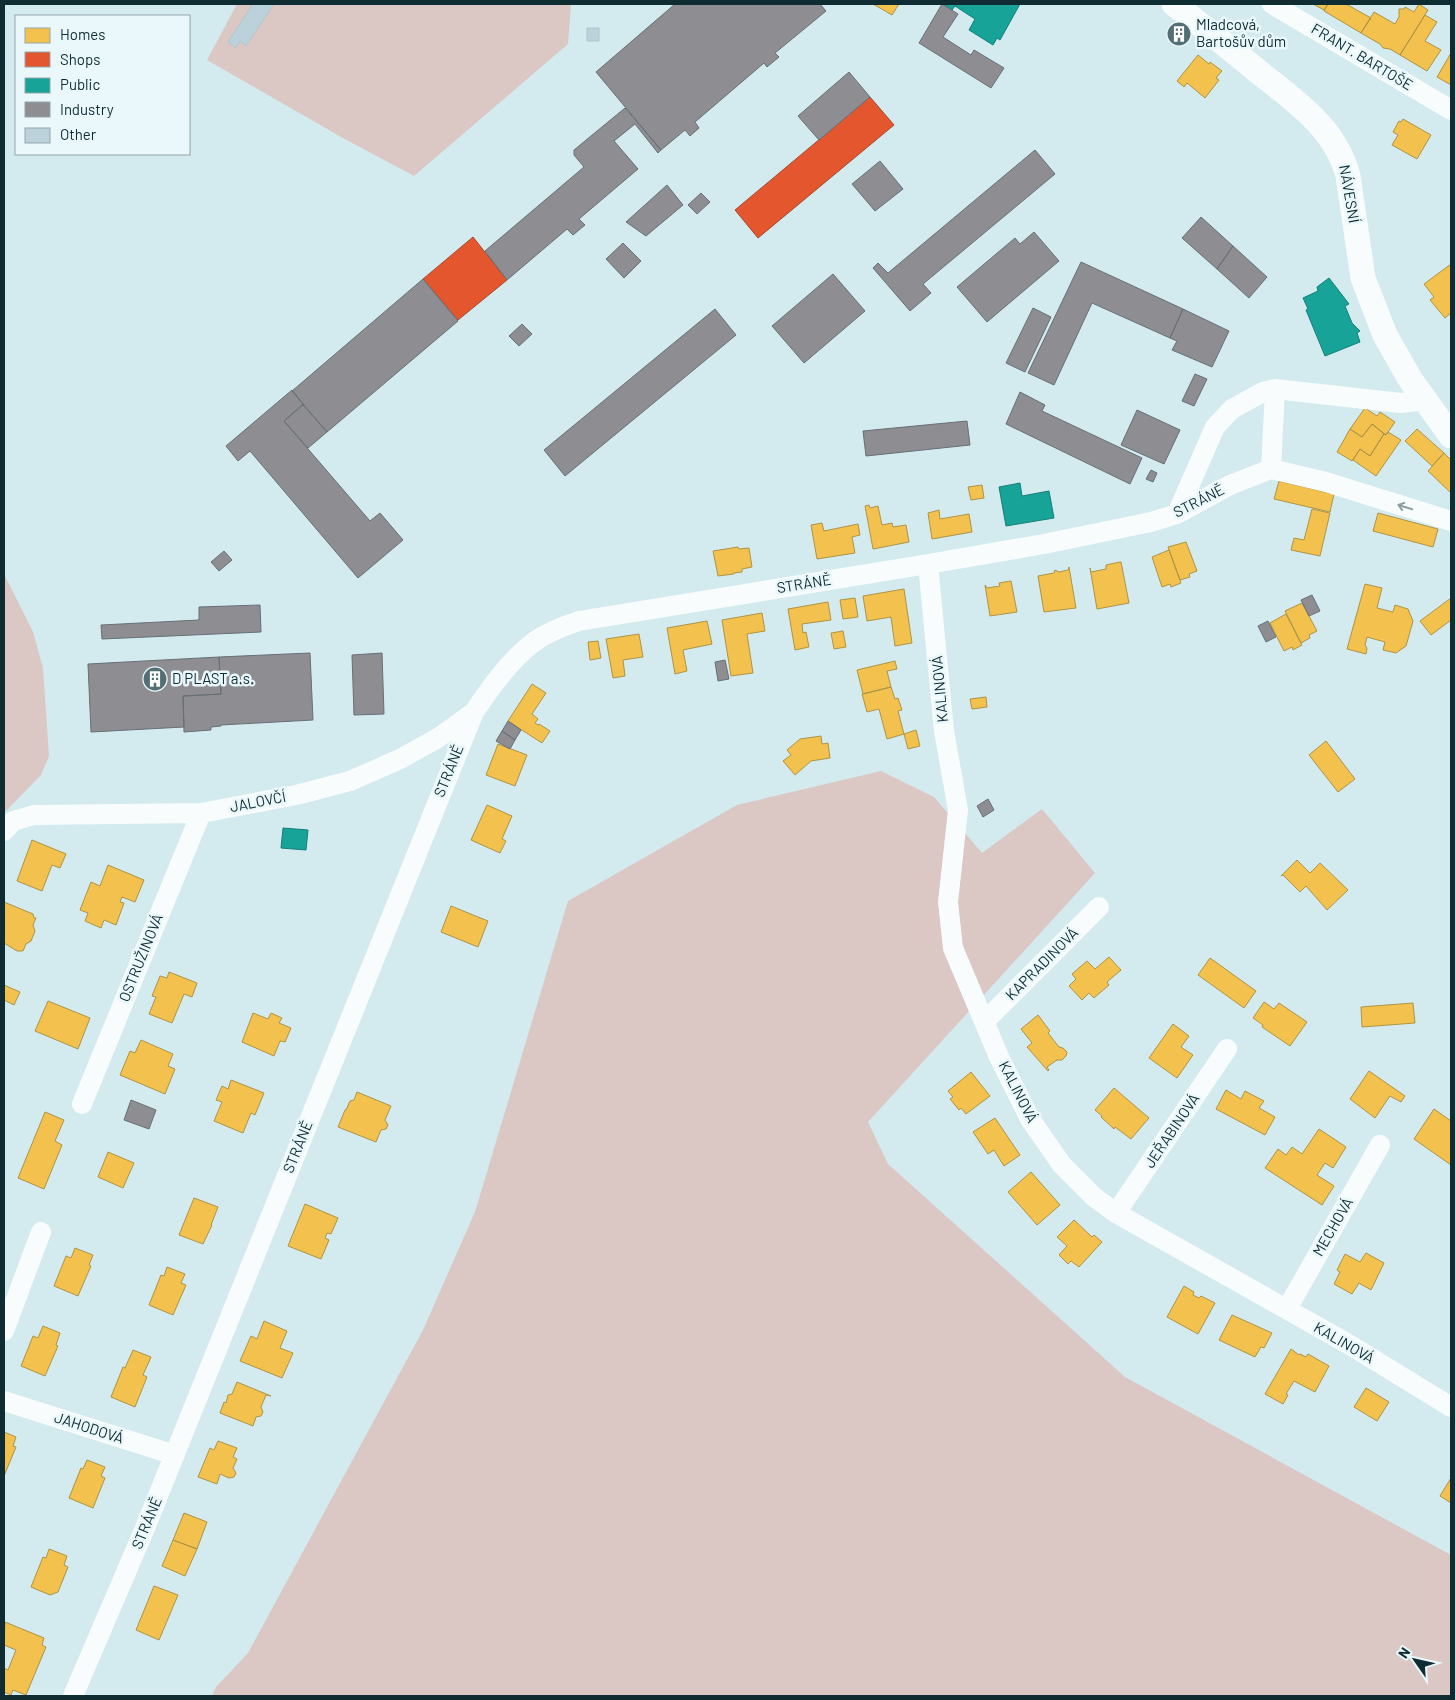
<svg xmlns="http://www.w3.org/2000/svg" width="1455" height="1700" viewBox="0 0 1455 1700" font-family="Barlow,sans-serif">
	<style>
		.green { fill: #dbc7c3 }
		.homes { fill: #f2c14e; stroke: #ae9446 }
		.shops { fill: #e4572e; stroke: #a44a2f }
		.public { fill: #17a398; stroke: #147f79 }
		.industry { fill: #8d8d92; stroke: #677075 }
		.building { fill: #bcd2da; stroke: #b0c5cd }
		.lines { fill: none; stroke-linecap: round; stroke-linejoin: round }
		.minor { stroke: #f8fcfd; stroke-width: 20 }
		.tertiary { stroke: #f8fcfd; stroke-width: 25 }
		.oneway { stroke: #8f9ea2 }
		.labels { text-anchor: middle; stroke-width: 5; stroke-linejoin: round; paint-order: stroke }
		.poi-label { font-size: 15px; fill: #0e2c32; stroke: #ebf8fb; text-anchor: start }
		.street-label { font-size: 15px; fill: #0e2c32; stroke: #ebf8fb }
	</style>
	<rect width="100%" height="100%" fill="#d3eaef"/>
	<!-- green -->
	<path class="green" d="M 237,4 L 571,4 L 568,44 L 414,176 L 343,138 L 207,60 Z
		M 4,574 L 33,632 L 43,668 L 49,756 L 41,775 L 4,813 Z
		M 881,771 L 934,797 L 982,853 L 1042,809 L 1095,873 L 868,1122 L 888,1164 L 1125,1377 L 1451,1555 L 1451,1696 L 212,1696 L 216,1687 L 248,1653 L 423,1330 L 475,1212 L 568,901 L 737,805 Z"/>
	<!-- homes -->
	<path class="homes" d="M 873,4 L 899,4 L 892,15 Z
		M 1313,4 L 1328,4 L 1324,10 Z
		M 1328,4 L 1346,4 L 1371,18 L 1361,33 L 1324,11 Z
		M 1419,4 L 1428,10 L 1400,55 L 1390,49 L 1383,48 L 1380,44 L 1361,33 L 1374,12 L 1395,24 L 1399,17 L 1399,9 L 1404,9 L 1405,7 L 1414,12 Z
		M 1425,15 L 1437,22 L 1425,41 L 1441,50 L 1427,71 L 1400,55 Z
		M 1176,26 L 1187,35 L 1183,41 L 1171,32 Z
		M 1451,53 L 1451,85 L 1437,77 Z
		M 1198,55 L 1209,64 L 1210,62 L 1222,71 L 1216,78 L 1219,80 L 1205,98 L 1187,83 L 1184,87 L 1177,81 Z
		M 1403,119 L 1431,135 L 1417,159 L 1392,145 L 1398,135 L 1393,132 L 1399,121 L 1401,122 Z
		M 1451,264 L 1451,313 L 1445,318 L 1430,300 L 1434,297 L 1424,284 Z
		M 1365,408 L 1377,416 L 1380,412 L 1395,422 L 1386,435 L 1372,424 L 1362,437 L 1350,429 Z
		M 1372,424 L 1384,434 L 1370,456 L 1360,449 L 1352,461 L 1337,452 L 1350,429 L 1362,437 Z
		M 1417,429 L 1444,453 L 1432,466 L 1405,441 Z
		M 1388,432 L 1401,440 L 1376,476 L 1353,460 L 1360,449 L 1370,456 L 1384,434 L 1386,435 Z
		M 1444,453 L 1451,460 L 1451,493 L 1428,471 Z
		M 1279,481 L 1334,494 L 1330,512 L 1274,499 Z
		M 982,485 L 984,498 L 971,500 L 968,487 Z
		M 869,505 L 870,508 L 878,506 L 882,525 L 892,523 L 893,527 L 906,525 L 909,542 L 873,549 L 865,506 Z
		M 1312,509 L 1330,513 L 1320,556 L 1291,550 L 1294,538 L 1304,540 Z
		M 939,510 L 940,519 L 969,514 L 972,532 L 932,539 L 928,513 Z
		M 1378,513 L 1438,529 L 1433,547 L 1373,531 Z
		M 822,523 L 824,531 L 858,524 L 860,535 L 852,537 L 855,553 L 817,559 L 811,525 Z
		M 1186,542 L 1197,571 L 1189,574 L 1190,577 L 1180,580 L 1168,547 Z
		M 738,547 L 739,549 L 749,548 L 752,567 L 742,569 L 742,572 L 734,573 L 734,574 L 718,576 L 713,551 Z
		M 1169,550 L 1181,583 L 1171,587 L 1170,584 L 1162,587 L 1152,557 Z
		M 1120,562 L 1121,562 L 1129,603 L 1097,609 L 1090,568 L 1091,572 L 1106,569 L 1106,565 Z
		M 1069,567 L 1076,608 L 1044,612 L 1038,576 L 1054,573 L 1055,570 L 1059,572 L 1068,570 Z
		M 1011,581 L 1017,612 L 990,616 L 985,585 L 987,588 L 1000,586 L 999,583 Z
		M 1365,584 L 1382,588 L 1377,608 L 1393,612 L 1395,605 L 1408,609 L 1413,621 L 1406,646 L 1396,653 L 1383,650 L 1385,642 L 1367,637 L 1365,645 L 1367,648 L 1366,654 L 1347,649 Z
		M 904,589 L 912,643 L 895,646 L 891,617 L 867,621 L 863,596 Z
		M 855,598 L 858,617 L 843,619 L 840,600 Z
		M 1451,598 L 1451,620 L 1431,635 L 1420,621 Z
		M 828,602 L 831,620 L 802,624 L 803,633 L 806,632 L 809,647 L 795,650 L 788,609 Z
		M 1302,603 L 1317,631 L 1309,635 L 1310,638 L 1301,643 L 1285,611 Z
		M 762,613 L 765,631 L 747,634 L 753,673 L 731,676 L 722,620 Z
		M 1286,614 L 1302,645 L 1293,650 L 1292,647 L 1284,651 L 1270,623 Z
		M 707,621 L 712,644 L 683,650 L 687,671 L 675,674 L 667,628 Z
		M 843,631 L 846,647 L 834,649 L 831,633 Z
		M 639,634 L 643,657 L 623,660 L 625,676 L 613,678 L 606,639 Z
		M 598,641 L 601,658 L 590,660 L 588,642 Z
		M 895,661 L 897,669 L 887,671 L 891,687 L 863,694 L 857,670 Z
		M 532,684 L 546,693 L 532,714 L 538,719 L 535,723 L 538,725 L 539,724 L 550,731 L 542,743 L 508,721 Z
		M 891,687 L 895,699 L 898,698 L 902,710 L 898,711 L 904,734 L 887,739 L 879,709 L 867,712 L 862,694 Z
		M 986,697 L 987,707 L 972,709 L 970,699 Z
		M 916,730 L 920,746 L 908,749 L 904,734 Z
		M 821,736 L 822,744 L 828,743 L 830,758 L 811,761 L 795,775 L 783,761 L 791,755 L 787,750 L 800,739 Z
		M 1326,741 L 1355,779 L 1338,792 L 1309,755 Z
		M 498,744 L 527,755 L 515,786 L 486,775 Z
		M 487,805 L 512,816 L 502,839 L 506,841 L 500,853 L 471,840 Z
		M 32,840 L 66,854 L 60,868 L 52,865 L 42,891 L 17,881 Z
		M 1297,860 L 1310,873 L 1320,863 L 1348,890 L 1327,910 L 1306,886 L 1300,892 L 1283,875 L 1281,876 Z
		M 108,865 L 144,880 L 135,902 L 122,897 L 120,902 L 124,903 L 116,925 L 104,920 L 101,928 L 85,921 L 88,913 L 80,910 L 91,882 L 100,886 Z
		M 4,902 L 33,914 L 34,918 L 36,918 L 33,925 L 35,931 L 31,941 L 26,944 L 23,951 L 17,951 L 4,943 Z
		M 451,906 L 488,921 L 478,947 L 441,932 Z
		M 1109,957 L 1121,970 L 1107,982 L 1109,985 L 1094,998 L 1089,993 L 1082,1000 L 1069,986 L 1076,979 L 1072,974 L 1087,961 L 1095,969 Z
		M 1210,958 L 1256,991 L 1244,1008 L 1198,975 Z
		M 169,972 L 197,983 L 192,997 L 184,994 L 172,1023 L 149,1014 L 156,997 L 152,996 L 160,976 L 167,978 Z
		M 4,985 L 20,992 L 14,1005 L 4,1000 Z
		M 48,1001 L 90,1018 L 78,1049 L 35,1031 Z
		M 1264,1002 L 1274,1009 L 1279,1003 L 1307,1022 L 1290,1046 L 1262,1027 L 1263,1025 L 1253,1018 Z
		M 1413,1003 L 1415,1023 L 1362,1027 L 1361,1007 Z
		M 253,1013 L 268,1019 L 271,1013 L 282,1018 L 279,1023 L 291,1028 L 285,1042 L 280,1041 L 274,1056 L 242,1042 Z
		M 1038,1015 L 1050,1031 L 1048,1033 L 1059,1047 L 1063,1048 L 1067,1052 L 1066,1056 L 1062,1060 L 1057,1060 L 1047,1067 L 1049,1070 L 1048,1071 L 1027,1047 L 1032,1043 L 1021,1029 Z
		M 1173,1024 L 1189,1036 L 1181,1047 L 1193,1055 L 1177,1078 L 1149,1058 Z
		M 141,1040 L 173,1054 L 168,1066 L 175,1069 L 165,1094 L 120,1075 L 130,1051 L 135,1053 Z
		M 1369,1071 L 1405,1096 L 1401,1102 L 1390,1096 L 1375,1118 L 1350,1099 Z
		M 971,1072 L 990,1096 L 966,1114 L 961,1108 L 959,1110 L 950,1099 L 953,1097 L 948,1091 Z
		M 231,1080 L 264,1093 L 255,1115 L 251,1113 L 243,1133 L 214,1121 L 222,1102 L 216,1100 L 222,1086 L 228,1089 Z
		M 1114,1088 L 1149,1118 L 1131,1139 L 1115,1127 L 1114,1129 L 1101,1117 L 1102,1116 L 1095,1110 Z
		M 1226,1090 L 1241,1099 L 1245,1091 L 1264,1101 L 1259,1108 L 1275,1117 L 1265,1135 L 1216,1109 Z
		M 357,1092 L 391,1106 L 385,1120 L 388,1125 L 386,1129 L 381,1130 L 376,1142 L 338,1127 L 345,1110 L 346,1110 L 350,1101 L 354,1100 Z
		M 1434,1109 L 1451,1121 L 1451,1165 L 1414,1139 Z
		M 45,1112 L 64,1120 L 55,1141 L 62,1145 L 44,1189 L 18,1178 Z
		M 995,1118 L 1020,1155 L 1004,1166 L 994,1150 L 988,1154 L 973,1132 Z
		M 1319,1129 L 1346,1147 L 1333,1168 L 1325,1163 L 1317,1175 L 1334,1186 L 1322,1205 L 1265,1168 L 1278,1149 L 1286,1155 L 1292,1147 L 1302,1154 Z
		M 108,1152 L 134,1163 L 123,1188 L 98,1177 Z
		M 1031,1172 L 1060,1205 L 1037,1225 L 1008,1192 Z
		M 194,1198 L 218,1207 L 211,1225 L 212,1225 L 203,1244 L 179,1235 Z
		M 305,1204 L 338,1218 L 331,1234 L 327,1233 L 325,1238 L 329,1240 L 321,1259 L 288,1246 Z
		M 1074,1220 L 1092,1237 L 1094,1235 L 1102,1242 L 1079,1267 L 1071,1261 L 1068,1264 L 1059,1255 L 1067,1246 L 1057,1237 Z
		M 75,1248 L 93,1255 L 89,1265 L 91,1266 L 78,1296 L 54,1286 L 66,1256 L 71,1258 Z
		M 1366,1253 L 1384,1263 L 1371,1290 L 1359,1283 L 1352,1294 L 1334,1284 L 1340,1272 L 1337,1270 L 1345,1254 L 1360,1262 Z
		M 167,1267 L 185,1274 L 181,1283 L 186,1285 L 173,1315 L 149,1305 L 161,1275 L 164,1276 Z
		M 1184,1286 L 1194,1292 L 1193,1295 L 1199,1298 L 1201,1296 L 1215,1303 L 1198,1334 L 1167,1317 Z
		M 1232,1315 L 1272,1333 L 1264,1348 L 1261,1347 L 1255,1357 L 1219,1340 Z
		M 264,1321 L 287,1331 L 280,1348 L 293,1353 L 282,1378 L 240,1361 L 251,1336 L 257,1339 Z
		M 43,1326 L 60,1333 L 56,1345 L 58,1346 L 45,1376 L 21,1366 L 33,1336 L 38,1338 Z
		M 1291,1349 L 1299,1355 L 1300,1354 L 1306,1357 L 1308,1354 L 1329,1366 L 1315,1392 L 1294,1381 L 1286,1394 L 1288,1395 L 1283,1404 L 1265,1394 Z
		M 133,1350 L 151,1357 L 143,1375 L 147,1377 L 135,1407 L 111,1397 L 123,1367 L 125,1368 Z
		M 237,1382 L 271,1396 L 266,1395 L 261,1407 L 263,1412 L 261,1416 L 256,1417 L 253,1426 L 220,1413 L 224,1402 L 226,1403 L 228,1395 L 232,1394 Z
		M 1366,1388 L 1389,1402 L 1377,1421 L 1354,1407 Z
		M 4,1432 L 16,1437 L 13,1446 L 16,1447 L 4,1476 Z
		M 218,1441 L 237,1448 L 233,1457 L 237,1459 L 233,1468 L 236,1473 L 234,1477 L 229,1478 L 220,1474 L 217,1484 L 198,1477 L 210,1448 L 214,1450 Z
		M 87,1460 L 105,1467 L 101,1476 L 105,1478 L 93,1508 L 69,1498 L 81,1468 L 83,1469 Z
		M 1451,1478 L 1451,1503 L 1440,1496 Z
		M 184,1513 L 207,1522 L 197,1549 L 173,1540 Z
		M 173,1540 L 197,1549 L 185,1576 L 162,1566 Z
		M 49,1549 L 67,1556 L 64,1565 L 68,1567 L 58,1592 L 50,1595 L 31,1587 L 43,1557 L 46,1558 Z
		M 154,1586 L 178,1595 L 159,1640 L 136,1630 Z
		M 5,1622 L 44,1638 L 42,1645 L 46,1647 L 26,1695 L 13,1690 L 11,1695 L 4,1692 L 4,1668 L 8,1670 L 16,1650 L 4,1645 Z"/>
	<!-- shops -->
	<path class="shops" d="M 870,97 L 894,125 L 758,238 L 735,210 Z
		M 473,237 L 507,280 L 458,320 L 423,279 Z"/>
	<!-- public -->
	<path class="public" d="M 942,4 L 1020,4 L 1000,40 L 997,38 L 993,45 L 969,30 L 975,19 L 955,6 L 952,10 Z
		M 1329,278 L 1349,304 L 1345,306 L 1352,323 L 1360,331 L 1357,333 L 1360,342 L 1325,356 L 1306,310 L 1308,309 L 1303,298 L 1318,291 L 1317,287 Z
		M 1020,483 L 1022,496 L 1049,491 L 1054,518 L 1006,526 L 999,487 Z
		M 283,828 L 308,830 L 306,850 L 281,848 Z"/>
	<!-- industry -->
	<path class="industry" d="M 675,4 L 820,4 L 826,11 L 775,53 L 779,57 L 767,67 L 764,63 L 695,122 L 699,128 L 690,136 L 685,130 L 661,150 L 596,72 Z
		M 942,4 L 958,14 L 943,37 L 971,55 L 974,50 L 1004,68 L 991,88 L 919,43 Z
		M 849,72 L 870,97 L 819,140 L 798,116 Z
		M 625,108 L 661,150 L 658,153 L 635,124 L 614,141 L 638,169 L 579,219 L 585,225 L 573,235 L 567,229 L 507,280 L 485,251 L 584,167 L 574,155 L 574,150 Z
		M 1035,150 L 1055,174 L 923,284 L 931,293 L 910,311 L 873,268 L 878,263 L 888,273 Z
		M 880,161 L 903,189 L 875,211 L 852,184 Z
		M 667,185 L 683,205 L 646,236 L 626,222 Z
		M 701,193 L 710,202 L 697,214 L 688,205 Z
		M 1201,217 L 1233,246 L 1217,269 L 1182,238 Z
		M 1034,232 L 1059,261 L 987,322 L 957,287 L 1015,238 L 1020,244 Z
		M 623,243 L 641,261 L 624,278 L 606,259 Z
		M 1233,246 L 1267,277 L 1249,298 L 1217,269 Z
		M 1081,262 L 1183,309 L 1170,338 L 1092,303 L 1054,385 L 1028,373 Z
		M 833,274 L 865,311 L 804,363 L 772,326 Z
		M 423,279 L 458,321 L 327,432 L 292,391 Z
		M 1033,308 L 1051,317 L 1025,372 L 1006,363 Z
		M 715,309 L 736,335 L 565,476 L 544,450 Z
		M 1183,309 L 1229,331 L 1212,367 L 1172,350 L 1177,341 L 1170,338 Z
		M 522,324 L 532,334 L 519,346 L 509,336 Z
		M 1195,374 L 1207,379 L 1194,406 L 1182,401 Z
		M 292,390 L 303,404 L 284,421 L 370,521 L 380,513 L 403,540 L 358,578 L 250,451 L 238,461 L 226,446 Z
		M 1020,392 L 1045,405 L 1042,411 L 1142,458 L 1130,484 L 1006,424 Z
		M 303,405 L 327,432 L 308,448 L 284,421 Z
		M 1137,410 L 1180,430 L 1164,464 L 1121,445 Z
		M 967,421 L 970,445 L 866,456 L 863,431 Z
		M 1151,470 L 1157,473 L 1153,482 L 1146,479 Z
		M 224,551 L 232,560 L 219,571 L 211,562 Z
		M 1312,595 L 1320,611 L 1309,616 L 1301,600 Z
		M 260,605 L 261,632 L 102,639 L 101,625 L 199,620 L 199,607 Z
		M 1268,621 L 1276,637 L 1266,642 L 1258,626 Z
		M 310,653 L 313,720 L 221,725 L 221,726 L 211,727 L 211,730 L 184,732 L 183,696 L 221,694 L 219,657 Z
		M 382,653 L 384,714 L 354,715 L 352,655 Z
		M 219,657 L 221,694 L 183,696 L 184,727 L 91,732 L 88,664 Z
		M 725,660 L 729,679 L 718,681 L 715,662 Z
		M 508,721 L 521,730 L 515,740 L 502,731 Z
		M 502,731 L 515,740 L 510,749 L 496,741 Z
		M 988,799 L 994,810 L 983,817 L 977,806 Z
		M 131,1100 L 156,1110 L 149,1129 L 124,1120 Z"/>
	<!-- building -->
	<path class="building" d="M 253,4 L 274,4 L 246,46 L 240,41 L 236,48 L 228,42 Z
		M 587,28 L 599,28 L 599,41 L 587,41 Z"/>
	<g class="lines">
		<!-- minor -->
		<path class="minor" d="M 1272,4 L 1451,110
			M 1271,469 L 1326,482 L 1451,521
			M 1271,469 L 1275,389
			M 1177,514 L 1215,427 L 1232,409 L 1263,392 L 1275,389 L 1401,403 L 1424,400
			M 928,564 L 944,731 L 958,810 L 948,902 L 953,948 L 999,1057 L 1030,1119 L 1062,1165 L 1094,1197 L 1116,1213 L 1350,1345 L 1451,1407
			M 4,831 L 13,821 L 34,815 L 201,813 L 296,795 L 350,781 L 400,759 L 438,738 L 474,712
			M 985,1021 L 1099,907
			M 82,1104 L 201,813
			M 1116,1213 L 1227,1049
			M 1287,1309 L 1380,1145
			M 4,1331 L 41,1232
			M 4,1401 L 175,1455
			M 73,1696 L 145,1528 L 474,712 C 491,687 510,660 534,642 C 548,632 563,626 579,621 L 928,564 L 1044,544 L 1151,522 L 1177,514 L 1230,485 L 1271,469"/>
		<!-- tertiary -->
		<path class="tertiary" d="M 1174,4 C 1201,25 1228,47 1255,69 C 1292,99 1336,127 1348,176 L 1363,278 L 1385,335 L 1410,379 L 1451,436"/>
	</g>
	<!-- one-way arrows -->
	<defs><path id="oneway-shaft" d="M-6 0H5M1.5-3L5.5 0L1.5 3" fill="none" stroke-width="1.6" stroke-linecap="round" stroke-linejoin="round" transform="scale(1.25)"/></defs>
	<use class="oneway" href="#oneway-shaft" transform="translate(1405 507) rotate(-163)"/>
	<!-- icons -->
	<defs>
		<symbol id="building-disc" viewBox="-11 -11 22 22"><circle r="9.5" fill="#536e74" stroke="#ebf8fb"/><path d="M-4-6H4V6H1V3H-1V6H-4ZM-2.5-4.3h1.7v1.8h-1.7ZM.8-4.3h1.7v1.8H.8ZM-2.5-1h1.7V.8h-1.7ZM.8-1h1.7V.8H.8Z" fill="#fff"/></symbol>
	</defs>
	<g fill-rule="evenodd">
		<use href="#building-disc" x="1165" y="20" width="28" height="28"/>
		<use href="#building-disc" x="141" y="665" width="28" height="28"/>
	</g>
	<g class="labels">
		<!-- poi labels -->
		<g class="poi-label">
			<text x="1196" y="30">Mladcová,<tspan x="1196" dy="17">Bartošův dům</tspan></text>
			<text x="172" y="684">D PLAST a.s.</text>
		</g>
		<!-- street labels -->
		<g class="street-label">
			<text transform="translate(1362 57) rotate(31)" y="5">FRANT. BARTOŠE</text>
			<text transform="translate(1349 194) rotate(80)" y="5">NÁVESNÍ</text>
			<text transform="translate(1199 501) rotate(-27)" y="5">STRÁNĚ</text>
			<text transform="translate(804 584) rotate(-9)" y="5">STRÁNĚ</text>
			<text transform="translate(940 689) rotate(-95)" y="5">KALINOVÁ</text>
			<text transform="translate(449 771) rotate(-68)" y="5">STRÁNĚ</text>
			<text transform="translate(258 802) rotate(-11)" y="5">JALOVČÍ</text>
			<text transform="translate(141 958) rotate(-68)" y="5">OSTRUŽINOVÁ</text>
			<text transform="translate(1042 964) rotate(-45)" y="5">KAPRADINOVÁ</text>
			<text transform="translate(1018 1092) rotate(63)" y="5">KALINOVÁ</text>
			<text transform="translate(1172 1131) rotate(-56)" y="5">JEŘABINOVÁ</text>
			<text transform="translate(298 1147) rotate(-68)" y="5">STRÁNĚ</text>
			<text transform="translate(1333 1227) rotate(-60)" y="5">MECHOVÁ</text>
			<text transform="translate(1344 1343) rotate(30)" y="5">KALINOVÁ</text>
			<text transform="translate(89 1428) rotate(18)" y="5">JAHODOVÁ</text>
			<text transform="translate(147 1523) rotate(-67)" y="5">STRÁNĚ</text>
		</g>
	</g>
	<!-- border -->
	<rect width="1455" height="1700" fill="none" stroke="#0e2c32" stroke-width="10"/>
	<!-- legend -->
	<rect x="15" y="15" width="175" height="140" fill="#ebf8fb" stroke="#93a6ab"/>
	<rect x="25" y="28" width="25" height="15" fill="#f2c14e" stroke="#93a6ab"/>
	<text x="60" y="40" font-size="15" fill="#0e2c32">Homes</text>
	<rect x="25" y="52" width="25" height="15" fill="#e4572e" stroke="#93a6ab"/>
	<text x="60" y="65" font-size="15" fill="#0e2c32">Shops</text>
	<rect x="25" y="78" width="25" height="15" fill="#17a398" stroke="#93a6ab"/>
	<text x="60" y="90" font-size="15" fill="#0e2c32">Public</text>
	<rect x="25" y="102" width="25" height="15" fill="#8d8d92" stroke="#93a6ab"/>
	<text x="60" y="115" font-size="15" fill="#0e2c32">Industry</text>
	<rect x="25" y="128" width="25" height="15" fill="#bcd2da" stroke="#93a6ab"/>
	<text x="60" y="140" font-size="15" fill="#0e2c32">Other</text>
	<!-- north arrow -->
	<g transform="translate(1415 1660) rotate(304)" stroke="#ebf8fb" stroke-width="4" paint-order="stroke">
	<path d="M0-4L9 19L0 12L-9 19Z" fill="#0e2c32"/>
	<text y="-8" font-size="14" font-weight="bold" text-anchor="middle" fill="#0e2c32">N</text>
	</g>
</svg>
